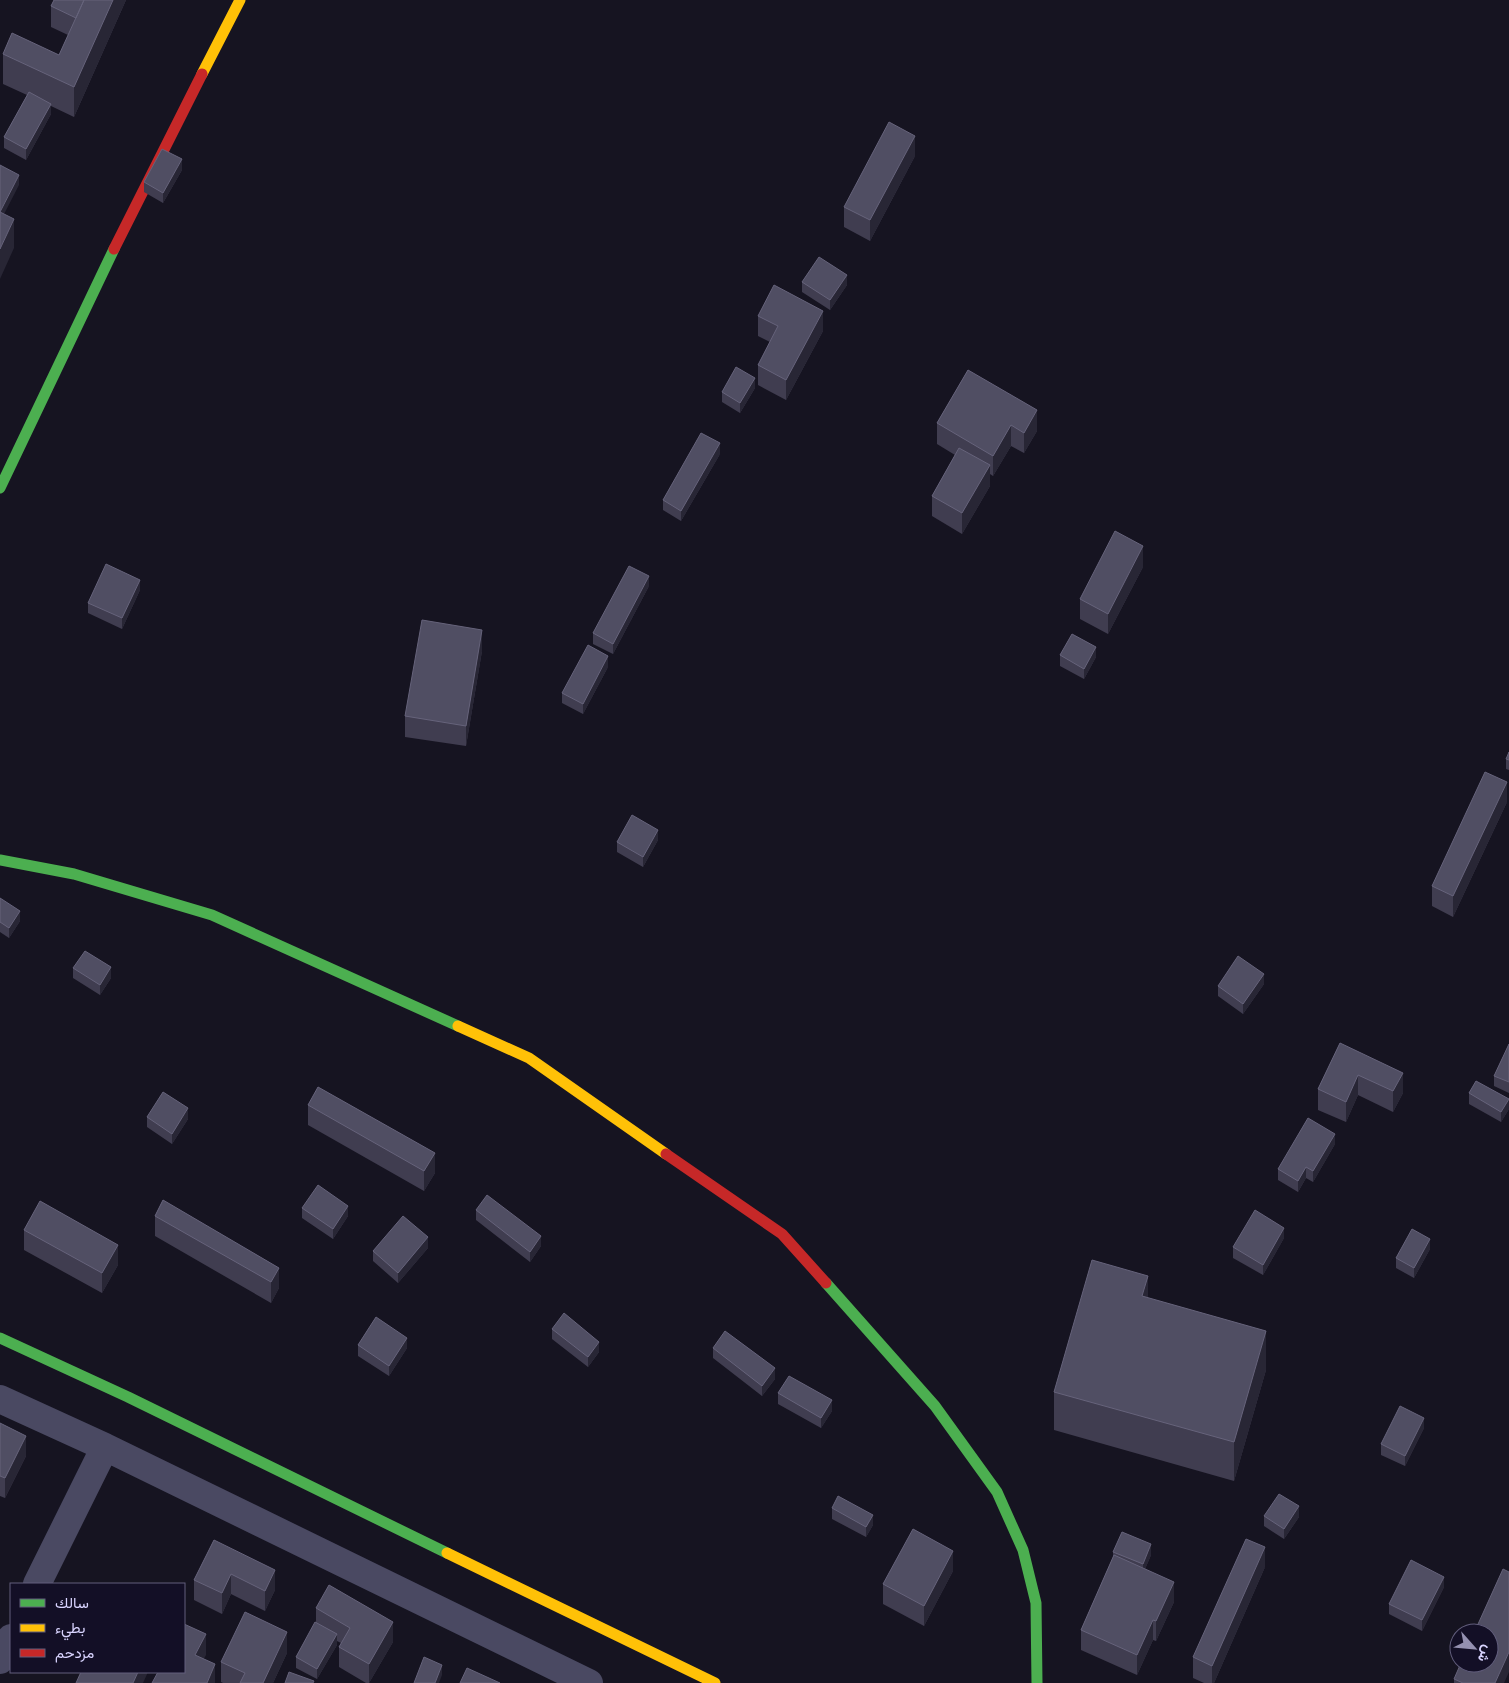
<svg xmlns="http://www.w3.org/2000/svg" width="1509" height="1683" viewBox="0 0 1509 1683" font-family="'Varela Round',Vazirmatn,sans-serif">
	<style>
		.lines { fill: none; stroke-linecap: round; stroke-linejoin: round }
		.street { stroke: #4a4962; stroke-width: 28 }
		.fast { stroke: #4caf50; stroke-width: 11 }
		.slow { stroke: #ffc107; stroke-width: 11 }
		.jam { stroke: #c62828; stroke-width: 11 }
		.wall { fill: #403d50 }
		.shaded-wall { fill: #282635 }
		.building { fill: #504e63; stroke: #66637b }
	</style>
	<rect width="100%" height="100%" fill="#161421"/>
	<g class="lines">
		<!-- street -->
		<path class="street" d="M 0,1399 L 105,1447 L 589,1683
			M 37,1584 L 105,1447
			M 0,1660 L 11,1638"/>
		<!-- fast -->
		<path class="fast" d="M 0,488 L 114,249
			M 0,860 L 74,874 L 212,915 L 458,1026
			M 826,1283 L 935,1406 L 997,1492 L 1023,1550 L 1036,1603 L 1037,1683
			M 0,1338 L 128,1397 L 447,1553"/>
		<!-- slow -->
		<path class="slow" d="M 202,74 L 240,0
			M 458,1026 L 529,1058 L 666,1154
			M 447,1553 L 715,1683"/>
		<!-- jam -->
		<path class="jam" d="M 114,249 L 202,74
			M 666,1154 L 782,1234 L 826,1283"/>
	</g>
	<!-- wall -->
	<path class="wall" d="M 54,0 L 126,0 L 74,117 L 51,106 L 51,114 L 26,160 L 4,148 L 4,137 L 27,95 L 3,84 L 3,54 L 59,55 L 68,35 L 51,27 L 51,6 Z
		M 915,156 L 870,241 L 844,227 L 844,207 Z
		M 182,170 L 163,203 L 144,192 L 144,182 Z
		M 802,282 L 847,285 L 830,310 L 802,292 Z
		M 758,316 L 823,331 L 786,400 L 758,385 L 758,365 L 770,342 L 758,336 Z
		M 968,370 L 1037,431 L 1024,453 L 1011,446 L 993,476 L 990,474 L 990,486 L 962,534 L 932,516 L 932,496 L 955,455 L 937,444 L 937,423 Z
		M 755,388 L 740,413 L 722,402 L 722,392 Z
		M 720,454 L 681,521 L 663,510 L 663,500 Z
		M 1143,567 L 1108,634 L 1080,619 L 1080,599 Z
		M 649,586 L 613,654 L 593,644 L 593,633 Z
		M 140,590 L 122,629 L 88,613 L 88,603 Z
		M 482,651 L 466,746 L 405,737 L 405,716 Z
		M 1060,655 L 1096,657 L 1084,679 L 1060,666 Z
		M 608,667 L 583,714 L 562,703 L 562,693 Z
		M 1509,752 L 1509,770 L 1506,769 L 1506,759 Z
		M 1507,802 L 1453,917 L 1432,906 L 1432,886 Z
		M 658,840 L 643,867 L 617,852 L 617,842 Z
		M 0,898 L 20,921 L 9,938 L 0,932 Z
		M 73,968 L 111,978 L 100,995 L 73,978 Z
		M 1264,984 L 1243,1014 L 1218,996 L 1218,986 Z
		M 1340,1043 L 1403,1093 L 1393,1112 L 1358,1095 L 1346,1122 L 1318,1110 L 1318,1089 Z
		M 1509,1044 L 1509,1093 L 1494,1086 L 1494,1076 Z
		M 1469,1093 L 1509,1109 L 1501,1122 L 1469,1104 Z
		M 308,1105 L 435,1173 L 424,1191 L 308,1125 Z
		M 147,1117 L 188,1119 L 172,1144 L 147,1127 Z
		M 1335,1144 L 1313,1182 L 1306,1178 L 1298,1192 L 1278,1180 L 1278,1169 Z
		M 163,1200 L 279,1288 L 271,1303 L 155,1236 L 155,1216 Z
		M 302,1208 L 348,1216 L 333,1239 L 302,1218 Z
		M 476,1210 L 541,1246 L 530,1262 L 476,1220 Z
		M 24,1230 L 118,1265 L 102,1293 L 24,1250 Z
		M 1284,1238 L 1263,1275 L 1233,1258 L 1233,1247 Z
		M 428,1248 L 398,1283 L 373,1261 L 373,1251 Z
		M 1430,1249 L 1414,1278 L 1396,1268 L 1396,1258 Z
		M 552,1329 L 599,1352 L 588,1367 L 552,1339 Z
		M 358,1345 L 407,1348 L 389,1376 L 358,1356 Z
		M 713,1348 L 775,1379 L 762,1396 L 713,1358 Z
		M 1266,1370 L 1234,1481 L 1054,1430 L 1054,1392 Z
		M 778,1393 L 832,1411 L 821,1428 L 778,1404 Z
		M 0,1423 L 26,1456 L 5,1498 L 0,1496 Z
		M 1424,1428 L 1405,1466 L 1381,1455 L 1381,1444 Z
		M 832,1508 L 873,1525 L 866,1537 L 832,1519 Z
		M 1264,1516 L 1299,1517 L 1284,1539 L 1264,1526 Z
		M 214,1540 L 275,1590 L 265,1611 L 231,1594 L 222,1614 L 194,1600 L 194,1580 Z
		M 1113,1552 L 1151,1555 L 1145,1569 L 1174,1602 L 1156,1641 L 1153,1640 L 1137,1675 L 1081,1650 L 1081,1630 L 1113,1557 Z
		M 1265,1567 L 1214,1683 L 1204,1683 L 1193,1678 L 1193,1657 Z
		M 953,1571 L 924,1626 L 883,1604 L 883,1584 Z
		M 1444,1587 L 1422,1631 L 1389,1614 L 1389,1604 Z
		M 316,1608 L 393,1642 L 369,1683 L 366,1683 L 339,1667 L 339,1647 L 341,1643 L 337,1641 L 337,1645 L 317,1679 L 296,1668 L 296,1657 L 316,1622 Z
		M 287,1653 L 273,1683 L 223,1683 L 221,1682 L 221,1662 Z
		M 1454,1679 L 1504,1683 L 1454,1683 Z"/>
	<!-- shaded-wall -->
	<path class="shaded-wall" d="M 113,0 L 126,0 L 74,117 L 74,87 Z
		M 51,104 L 51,114 L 26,160 L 26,149 Z
		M 915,136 L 915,156 L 870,241 L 870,220 Z
		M 182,159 L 182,170 L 163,203 L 163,193 Z
		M 19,175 L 19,185 L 0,222 L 0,212 Z
		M 14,219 L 14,248 L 0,279 L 0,249 Z
		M 847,275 L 847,285 L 830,310 L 830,300 Z
		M 823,311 L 823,331 L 786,400 L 786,380 Z
		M 755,378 L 755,388 L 740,413 L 740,403 Z
		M 1037,410 L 1037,431 L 1024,453 L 1024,433 Z
		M 1011,425 L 1011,446 L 993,476 L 993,456 Z
		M 720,443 L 720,454 L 681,521 L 681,511 Z
		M 990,465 L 990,486 L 962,534 L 962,513 Z
		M 1143,546 L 1143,567 L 1108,634 L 1108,614 Z
		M 649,576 L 649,586 L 613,654 L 613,644 Z
		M 140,580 L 140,590 L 122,629 L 122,618 Z
		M 482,630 L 482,651 L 466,746 L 466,726 Z
		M 1096,647 L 1096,657 L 1084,679 L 1084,669 Z
		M 608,656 L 608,667 L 583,714 L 583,704 Z
		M 1507,782 L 1507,802 L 1453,917 L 1453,896 Z
		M 658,830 L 658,840 L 643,867 L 643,857 Z
		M 20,911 L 20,921 L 9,938 L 9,928 Z
		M 111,967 L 111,978 L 100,995 L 100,985 Z
		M 1264,974 L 1264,984 L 1243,1014 L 1243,1004 Z
		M 1403,1073 L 1403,1093 L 1393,1112 L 1393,1091 Z
		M 1358,1075 L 1358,1095 L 1346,1122 L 1346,1102 Z
		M 1509,1099 L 1509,1109 L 1501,1122 L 1501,1112 Z
		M 188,1108 L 188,1119 L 172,1144 L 172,1134 Z
		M 1335,1134 L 1335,1144 L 1313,1182 L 1313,1171 Z
		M 435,1153 L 435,1173 L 424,1191 L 424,1171 Z
		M 1306,1167 L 1306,1178 L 1298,1192 L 1298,1181 Z
		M 348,1206 L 348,1216 L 333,1239 L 333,1229 Z
		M 1284,1228 L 1284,1238 L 1263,1275 L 1263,1265 Z
		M 541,1236 L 541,1246 L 530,1262 L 530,1252 Z
		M 428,1237 L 428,1248 L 398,1283 L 398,1273 Z
		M 1430,1239 L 1430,1249 L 1414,1278 L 1414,1268 Z
		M 118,1245 L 118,1265 L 102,1293 L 102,1273 Z
		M 279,1268 L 279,1288 L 271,1303 L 271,1282 Z
		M 1148,1276 L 1148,1314 L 1142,1296 Z
		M 1266,1331 L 1266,1370 L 1234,1481 L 1234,1442 Z
		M 407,1338 L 407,1348 L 389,1376 L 389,1366 Z
		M 599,1342 L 599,1352 L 588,1367 L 588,1357 Z
		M 775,1368 L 775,1379 L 762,1396 L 762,1386 Z
		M 832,1400 L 832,1411 L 821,1428 L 821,1418 Z
		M 1424,1418 L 1424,1428 L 1405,1466 L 1405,1456 Z
		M 26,1436 L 26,1456 L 5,1498 L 5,1478 Z
		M 1299,1506 L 1299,1517 L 1284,1539 L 1284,1529 Z
		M 873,1515 L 873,1525 L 866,1537 L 866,1527 Z
		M 1151,1544 L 1151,1555 L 1143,1574 L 1143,1564 Z
		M 1265,1547 L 1265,1567 L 1214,1683 L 1212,1683 L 1212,1666 Z
		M 953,1551 L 953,1571 L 924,1626 L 924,1606 Z
		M 275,1570 L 275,1590 L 265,1611 L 265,1591 Z
		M 231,1574 L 231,1594 L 222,1614 L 222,1593 Z
		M 1444,1577 L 1444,1587 L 1422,1631 L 1422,1620 Z
		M 1174,1582 L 1174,1602 L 1156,1641 L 1156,1621 Z
		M 1153,1620 L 1153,1640 L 1137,1675 L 1137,1655 Z
		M 393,1622 L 393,1642 L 369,1683 L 369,1664 Z
		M 287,1632 L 287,1653 L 273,1683 L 263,1683 Z
		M 206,1634 L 206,1655 L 195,1675 L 195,1655 Z
		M 337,1634 L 337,1645 L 317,1679 L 317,1669 Z
		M 1509,1652 L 1509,1672 L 1504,1683 L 1495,1683 Z
		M 215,1664 L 215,1683 L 207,1683 Z
		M 442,1665 L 442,1675 L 439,1683 L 435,1683 Z
		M 138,1672 L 148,1672 L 143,1683 L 133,1683 Z"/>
	<!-- building -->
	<path class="building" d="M 54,0 L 84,0 L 76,18 L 51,6 Z
		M 84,0 L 113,0 L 74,87 L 3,54 L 12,33 L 59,55 Z
		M 29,92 L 51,104 L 26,149 L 4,137 Z
		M 889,122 L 915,136 L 870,220 L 844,207 Z
		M 162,149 L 182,159 L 163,193 L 144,182 Z
		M 0,165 L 19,175 L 0,212 Z
		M 0,212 L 14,219 L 0,249 Z
		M 819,257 L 847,275 L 830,300 L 802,282 Z
		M 774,285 L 823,311 L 786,380 L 758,365 L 778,326 L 758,316 Z
		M 736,367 L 755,378 L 740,403 L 722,392 Z
		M 968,370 L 1037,410 L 1024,433 L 1011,425 L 993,456 L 937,423 Z
		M 701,433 L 720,443 L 681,511 L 663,500 Z
		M 959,448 L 990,465 L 962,513 L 932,496 Z
		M 1115,531 L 1143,546 L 1108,614 L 1080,599 Z
		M 106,564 L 140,580 L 122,618 L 88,603 Z
		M 629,566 L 649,576 L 613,644 L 593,633 Z
		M 422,620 L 482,630 L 466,726 L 405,716 Z
		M 1072,634 L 1096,647 L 1084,669 L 1060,655 Z
		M 588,645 L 608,656 L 583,704 L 562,693 Z
		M 1509,752 L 1509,760 L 1506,759 Z
		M 1485,772 L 1507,782 L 1453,896 L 1432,886 Z
		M 632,815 L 658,830 L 643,857 L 617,842 Z
		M 0,898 L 20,911 L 9,928 L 0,922 Z
		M 85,951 L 111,967 L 100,985 L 73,968 Z
		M 1238,956 L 1264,974 L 1243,1004 L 1218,986 Z
		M 1340,1043 L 1403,1073 L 1393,1091 L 1358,1075 L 1346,1102 L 1318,1089 Z
		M 1509,1044 L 1509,1082 L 1494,1076 Z
		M 1476,1081 L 1509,1099 L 1501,1112 L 1469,1093 Z
		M 318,1087 L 435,1153 L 424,1171 L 308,1105 Z
		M 163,1092 L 188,1108 L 172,1134 L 147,1117 Z
		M 1308,1118 L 1335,1134 L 1313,1171 L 1306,1167 L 1298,1181 L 1278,1169 Z
		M 318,1185 L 348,1206 L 333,1229 L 302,1208 Z
		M 487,1195 L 541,1236 L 530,1252 L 476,1210 Z
		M 163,1200 L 279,1268 L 271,1282 L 155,1216 Z
		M 40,1201 L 118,1245 L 102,1273 L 24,1230 Z
		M 1255,1210 L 1284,1228 L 1263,1265 L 1233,1247 Z
		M 403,1216 L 428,1237 L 398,1273 L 373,1251 Z
		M 1412,1229 L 1430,1239 L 1414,1268 L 1396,1258 Z
		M 1092,1260 L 1148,1276 L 1142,1296 L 1266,1331 L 1234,1442 L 1054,1392 Z
		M 564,1313 L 599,1342 L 588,1357 L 552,1329 Z
		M 376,1317 L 407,1338 L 389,1366 L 358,1345 Z
		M 725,1331 L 775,1368 L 762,1386 L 713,1348 Z
		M 789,1376 L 832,1400 L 821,1418 L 778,1393 Z
		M 1400,1406 L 1424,1418 L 1405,1456 L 1381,1444 Z
		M 0,1423 L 26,1436 L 5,1478 L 0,1476 Z
		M 1279,1494 L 1299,1506 L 1284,1529 L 1264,1516 Z
		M 838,1496 L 873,1515 L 866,1527 L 832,1508 Z
		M 913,1529 L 953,1551 L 924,1606 L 883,1584 Z
		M 1122,1532 L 1151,1544 L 1143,1564 L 1113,1552 Z
		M 1246,1539 L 1265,1547 L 1212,1666 L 1193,1657 Z
		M 214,1540 L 275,1570 L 265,1591 L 231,1574 L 222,1593 L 194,1580 Z
		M 1114,1555 L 1174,1582 L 1156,1621 L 1153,1620 L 1137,1655 L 1081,1630 Z
		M 1411,1560 L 1444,1577 L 1422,1620 L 1389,1604 Z
		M 1503,1569 L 1509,1572 L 1509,1652 L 1495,1683 L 1463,1683 L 1454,1679 L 1461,1663 L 1489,1663 L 1489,1633 L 1474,1633 Z
		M 329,1585 L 393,1622 L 369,1664 L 339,1647 L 350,1628 L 316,1608 Z
		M 245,1612 L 287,1632 L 263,1683 L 240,1683 L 245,1673 L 221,1662 Z
		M 315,1622 L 337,1634 L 317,1669 L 296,1657 Z
		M 184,1624 L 206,1634 L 195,1655 L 215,1664 L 207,1683 L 152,1683 L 158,1672 L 184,1672 Z
		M 424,1657 L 442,1665 L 435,1683 L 414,1683 Z
		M 467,1668 L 500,1683 L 460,1683 Z
		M 81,1672 L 138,1672 L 133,1683 L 76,1683 Z
		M 289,1672 L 314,1681 L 313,1683 L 285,1683 Z"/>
	<!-- legend -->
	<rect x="10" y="1583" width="175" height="90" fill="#130f26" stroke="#625e7d"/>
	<rect x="20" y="1599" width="25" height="8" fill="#4caf50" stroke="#625e7d"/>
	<text x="55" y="1608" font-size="15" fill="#d9d4ff">سالك</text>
	<rect x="20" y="1624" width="25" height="8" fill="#ffc107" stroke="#625e7d"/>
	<text x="55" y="1633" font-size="15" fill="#d9d4ff">بطيء</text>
	<rect x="20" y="1649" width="25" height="8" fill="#c62828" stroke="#625e7d"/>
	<text x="55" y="1658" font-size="15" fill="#d9d4ff">مزدحم</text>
	<!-- north arrow -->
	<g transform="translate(1474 1648) rotate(117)"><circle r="24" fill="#130f26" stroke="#625e7d"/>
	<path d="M0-4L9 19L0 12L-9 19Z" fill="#9591b1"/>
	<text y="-8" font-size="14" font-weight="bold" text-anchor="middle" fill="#d9d4ff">ش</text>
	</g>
</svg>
